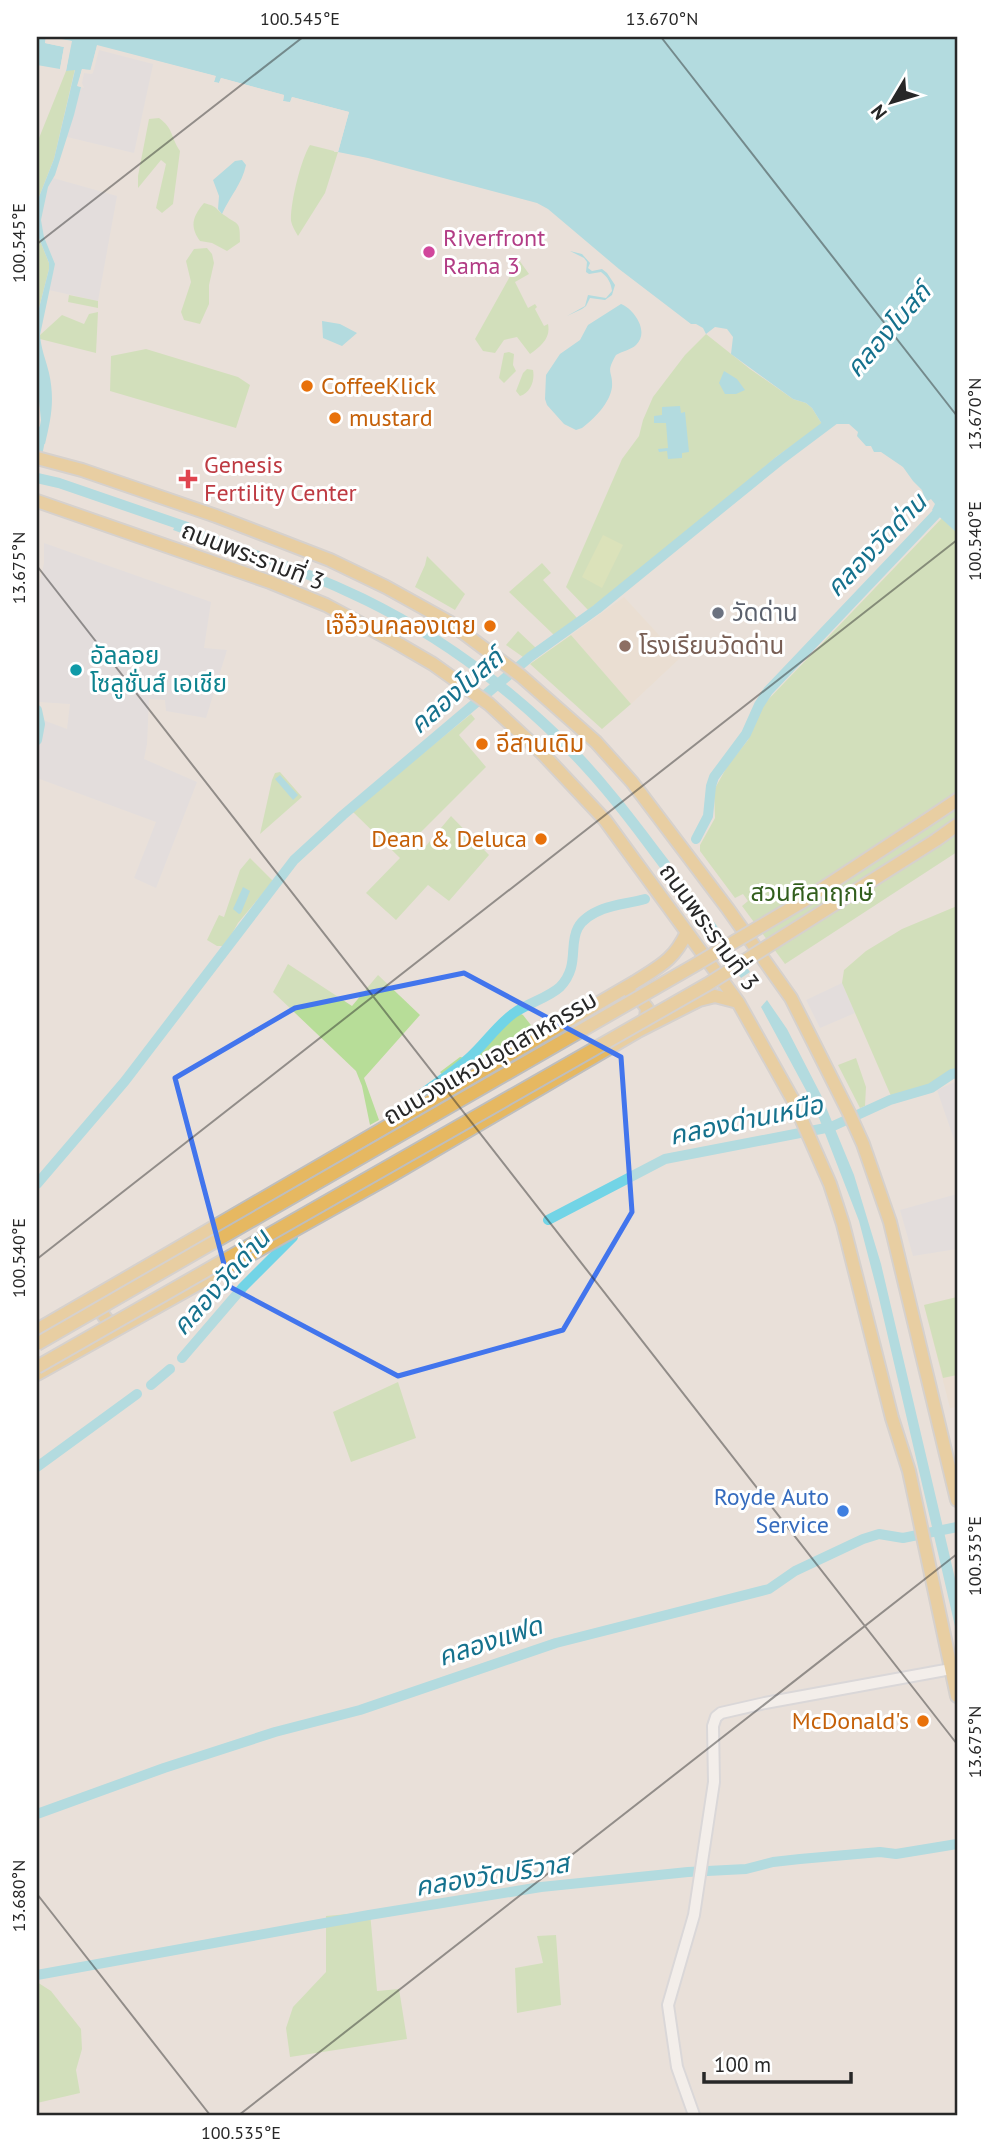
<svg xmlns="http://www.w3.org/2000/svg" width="994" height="2152" viewBox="0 0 994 2152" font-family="'PT Sans','Noto Sans Thai',sans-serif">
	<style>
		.industrial { fill: #dbdae1 }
		.education { fill: #eadcc9 }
		.green { fill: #b7dd98 }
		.pitch { fill: #cbe495 }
		.water { fill: #72d4e6 }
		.pier { fill: #e9e0d9 }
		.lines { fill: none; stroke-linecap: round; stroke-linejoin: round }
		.canal { stroke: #72d4e6; stroke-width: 10 }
		.minor-casing { stroke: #c8cdd8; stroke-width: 14 }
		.major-casing { stroke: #bebebe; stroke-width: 16 }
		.minor { stroke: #fff; stroke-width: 10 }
		.major { stroke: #e6b861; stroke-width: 12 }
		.major-bridge-casing { stroke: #bebebe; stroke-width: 16; stroke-linecap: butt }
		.major-bridge { stroke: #e6b861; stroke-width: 12 }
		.marked { fill: none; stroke: #4275ed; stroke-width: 5; stroke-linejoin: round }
		.ticks { fill: none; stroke: #272727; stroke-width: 2; stroke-opacity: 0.45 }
		.hotel-dot { fill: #d1479c; stroke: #fff; stroke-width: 2.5 }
		.food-dot { fill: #e8710a; stroke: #fff; stroke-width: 2.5 }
		.health-dot { fill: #e0444e; stroke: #fff; stroke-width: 2.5 }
		.worship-dot { fill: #6b7280; stroke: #fff; stroke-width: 2.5 }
		.education-dot { fill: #8d6e63; stroke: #fff; stroke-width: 2.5 }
		.culture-dot { fill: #0f9aa8; stroke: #fff; stroke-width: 2.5 }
		.shop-dot { fill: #3f7fe0; stroke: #fff; stroke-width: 2.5 }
		.labels { text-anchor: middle; stroke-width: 6; stroke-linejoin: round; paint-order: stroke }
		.hotel-label { font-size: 24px; fill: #b23c85; stroke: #fff; text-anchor: start }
		.food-label { font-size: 24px; fill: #c56008; stroke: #fff; text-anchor: start }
		.health-label { font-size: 24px; fill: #be3a42; stroke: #fff; text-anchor: start }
		.street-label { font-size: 24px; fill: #272727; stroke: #fff }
		.worship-label { font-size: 24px; fill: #5b616d; stroke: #fff; text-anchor: start }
		.education-label { font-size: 24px; fill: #785e54; stroke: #fff; text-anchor: start }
		.culture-label { font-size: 24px; fill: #0d838f; stroke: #fff; text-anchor: start }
		.park-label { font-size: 24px; fill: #325e1d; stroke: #fff }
		.shop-label { font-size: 24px; fill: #366cbe; stroke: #fff; text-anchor: end }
		.water-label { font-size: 26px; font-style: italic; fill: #15718d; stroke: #fff }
		.neatline { fill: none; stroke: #272727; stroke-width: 2.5 }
		.ticks-label { font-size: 18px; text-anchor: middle; fill: #272727 }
	</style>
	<rect width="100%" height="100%" fill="#e9e0d9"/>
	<!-- industrial -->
	<path class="industrial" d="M 97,45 L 154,60 L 134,153 L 67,137 L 81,87 L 77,86 Z
		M 53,178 L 117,196 L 98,301 L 49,290 L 55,264 L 44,237 L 41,220 L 48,187 Z
		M 44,543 L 211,602 L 204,648 L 227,650 L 206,718 L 166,711 L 165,700 L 149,699 L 147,744 L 144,759 L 197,782 L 156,888 L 134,878 L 156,822 L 37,778 L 37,745 L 43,729 L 43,720 L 67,729 L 70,704 L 39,702 L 37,693 L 37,594 L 44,563 Z
		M 842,983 L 855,1013 L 820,1028 L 806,1000 Z
		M 957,1081 L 957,1148 L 937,1090 Z
		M 957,1194 L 957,1249 L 913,1256 L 900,1210 Z"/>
	<!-- education -->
	<path class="education" d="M 624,597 L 680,658 L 631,704 L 571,635 Z
		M 957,1297 L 957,1407 L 950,1408 L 924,1305 Z"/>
	<!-- green -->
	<path class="green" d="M 75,69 L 54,159 L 39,197 L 37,219 L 37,143 L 66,71 Z
		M 159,118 C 174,129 170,136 180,151 L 173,204 L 162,213 L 156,208 L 166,164 L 161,160 L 138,188 L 138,176 L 149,119 Z
		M 310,145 L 338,152 L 325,193 L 298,236 C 295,231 292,226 291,221 C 290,204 301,159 310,145 Z
		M 204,203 C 219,207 214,208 224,215 C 239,226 240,220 240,242 L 227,251 L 212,243 L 200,241 C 189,226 193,216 204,203 Z
		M 37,233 L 49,263 L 49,269 L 37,316 Z
		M 207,248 L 212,254 L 214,263 L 209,285 L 209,304 L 200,324 L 184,320 L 181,312 L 191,282 L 186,261 L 194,249 Z
		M 519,260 L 529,274 L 515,282 L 528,308 L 535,304 L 537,307 L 535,309 L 544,326 L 548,324 C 551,338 541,346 530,354 L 517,337 L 504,340 L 495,353 L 483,351 L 475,339 Z
		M 69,295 L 98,301 L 98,308 L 68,302 Z
		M 98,312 L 96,353 L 40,339 L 40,335 L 62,315 L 84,324 L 89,314 Z
		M 706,334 L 750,369 L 793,399 L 806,403 L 812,408 L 822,424 L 776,457 L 657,558 L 588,610 L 566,587 L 622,459 L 639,436 L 643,420 L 653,397 L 685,355 Z
		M 146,349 L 238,377 L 250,385 L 236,428 L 110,391 L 111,356 Z
		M 509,352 L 514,354 L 513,365 L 516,371 L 504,383 L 499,378 L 504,353 Z
		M 527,369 L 533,370 C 535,380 531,393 520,396 L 516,391 L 523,373 Z
		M 942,518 L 957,533 L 957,852 L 785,964 L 742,906 L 748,901 L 743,894 L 735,898 L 700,851 L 700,845 L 715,818 L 714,790 L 728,765 L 748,740 L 761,707 Z
		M 427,556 L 465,594 L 455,610 L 415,587 L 425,565 Z
		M 542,563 L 551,573 L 543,580 L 577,618 L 554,635 L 509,592 Z
		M 518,631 L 536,648 L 523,657 L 506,645 Z
		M 571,635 L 631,704 L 602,729 L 530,664 Z
		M 471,714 L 475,719 L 459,735 L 486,767 L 415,838 L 425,847 L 451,816 L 489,855 L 449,901 L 428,885 L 396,920 L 366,893 L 400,858 L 352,811 Z
		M 280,772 L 302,797 L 260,834 L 272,780 L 275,773 Z
		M 250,858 L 273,881 L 238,923 L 225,946 L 217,946 L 207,940 L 219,915 L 224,917 L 240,870 Z
		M 957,906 L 957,1068 L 930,1084 L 891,1096 L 842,983 L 844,970 L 866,951 L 902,929 Z
		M 288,964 L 352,1006 L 378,975 L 420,1015 L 364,1078 L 379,1120 L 370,1125 L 362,1086 L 356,1071 L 273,992 Z
		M 519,1013 L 523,1015 L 534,1029 L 448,1081 L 440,1072 L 460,1057 L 466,1058 L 484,1039 Z
		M 856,1058 L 866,1087 L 865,1106 L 860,1108 L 838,1065 Z
		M 957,1297 L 957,1375 L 943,1378 L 924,1305 Z
		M 398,1382 L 416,1438 L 351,1462 L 333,1412 Z
		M 370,1912 L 377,1991 L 399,1989 L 407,2039 L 290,2057 L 286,2028 L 293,2007 L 326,1972 L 326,1916 Z
		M 556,1935 L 561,2005 L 517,2013 L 515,1968 L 543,1963 L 537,1936 Z
		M 37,1982 L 51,1991 L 81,2029 L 82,2049 L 76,2070 L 80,2093 L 37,2103 Z"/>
	<!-- pitch -->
	<path class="pitch" d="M 603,535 L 623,545 L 602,588 L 582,577 Z"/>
	<!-- water -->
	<path class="water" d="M 37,37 L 46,37 L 45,43 L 64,47 L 60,69 L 37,65 Z
		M 50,37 L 957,37 L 957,533 L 932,510 L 935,504 L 931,499 L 926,502 L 922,490 L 913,481 L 903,467 L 881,452 L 874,452 L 871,446 L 866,446 L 857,436 L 858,432 L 849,424 L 822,424 L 812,408 L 806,403 L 793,399 L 731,354 L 733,337 L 727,329 L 715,327 L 706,334 L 703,328 L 696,324 L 691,324 L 619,269 L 548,209 L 537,203 L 368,158 L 338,152 L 349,112 L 292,97 L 290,103 L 283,101 L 284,95 L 221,78 L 219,83 L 214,82 L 215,76 L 97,46 L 90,71 L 82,69 L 78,86 L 81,87 L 74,115 L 55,175 L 48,187 L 41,220 L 44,237 L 55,264 L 40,335 C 41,349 46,360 49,373 C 55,400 51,418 45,444 L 37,442 L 41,420 L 37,382 L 37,316 L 49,269 L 49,263 L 37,233 L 39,197 L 54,159 L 75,70 L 66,71 L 71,41 Z
		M 242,160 L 246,165 C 242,184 230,196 222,214 L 218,209 L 219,196 L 213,180 L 235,161 Z
		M 570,251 L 582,254 L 590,263 L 588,268 L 592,271 L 602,269 L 607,273 L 615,285 L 612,295 L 605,300 L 590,298 L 586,306 L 582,309 L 567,316 L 585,306 L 588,295 L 606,298 L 612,291 C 611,283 608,277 601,272 L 589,274 L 586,272 L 587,262 L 584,258 Z
		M 621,304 C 634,309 650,332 636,345 C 631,350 622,351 616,355 C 605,374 613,370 612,387 C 610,403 594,419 582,428 L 576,430 L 564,424 L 547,405 L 545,399 L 546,375 L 560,354 L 580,340 L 588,325 Z
		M 322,321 L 340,324 L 357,333 L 342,346 L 323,338 Z
		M 724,371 L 737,379 L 745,390 L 736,394 L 725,394 L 719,383 Z
		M 680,406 L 681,413 L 685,412 L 689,452 L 682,453 L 682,458 L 668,459 L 667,451 L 659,452 L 658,449 L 668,448 L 666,423 L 654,423 L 654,416 L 662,415 L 662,407 Z
		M 178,520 C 239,546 304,564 365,594 C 447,634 523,691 585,757 C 620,795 650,836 681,877 L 672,884 C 646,849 620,813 591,780 C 532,713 459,654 380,613 C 314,579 243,555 173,530 Z
		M 280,775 L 298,795 L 293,800 L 275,779 Z
		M 243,887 L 250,891 L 241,913 L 239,914 L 233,909 Z
		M 714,922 L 750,972 L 741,978 L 704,929 Z
		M 767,1000 L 787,1029 L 821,1095 L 854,1175 L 881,1264 L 957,1587 L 957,1635 L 878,1294 L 859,1221 L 814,1105 L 761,1007 Z"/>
	<!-- pier -->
	<path class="pier" d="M 46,37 L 72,41 L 66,71 L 60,69 L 64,47 L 45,43 Z
		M 97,45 L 216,76 L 214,82 L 219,83 L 221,78 L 284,95 L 283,101 L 290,102 L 292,97 L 349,112 L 338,152 L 334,152 L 345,115 L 294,101 L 291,106 L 282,104 L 280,102 L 280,97 L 223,82 L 222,86 L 218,87 L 211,84 L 211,79 L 99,50 L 93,73 L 91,74 L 84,73 L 82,83 L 84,88 L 77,86 L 82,69 L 91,70 Z
		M 723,928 L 750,965 L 733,974 L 707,938 Z"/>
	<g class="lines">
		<!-- canal -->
		<path class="canal" d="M 37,455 L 42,431
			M 37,478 L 59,483 L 187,527
			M 37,710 L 40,724 L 37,740
			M 696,839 L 708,816 L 711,786 L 714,777 L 746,734 L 759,705 L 768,691 L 957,492
			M 422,1094 C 438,1082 455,1071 469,1058 C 485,1044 497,1025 514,1013 C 528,1003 548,998 560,987 C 588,958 554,928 603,909 C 616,904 631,903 645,899
			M 37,1184 L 125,1081 L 294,860 L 343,815 L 530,657 L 597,609 L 779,461 L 839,416
			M 548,1220 L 665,1159 L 831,1127 L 890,1100 L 931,1088 L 952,1074 L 957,1073
			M 182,1358 L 243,1287 L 293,1237
			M 151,1385 L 170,1369
			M 37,1467 L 137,1394
			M 37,1814 L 164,1768 L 275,1732 L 360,1710 L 556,1643 L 769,1589 L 795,1571 L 863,1539 L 879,1534 L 903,1538 L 957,1527
			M 37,1975 L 369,1915 L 541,1887 L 688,1872 L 746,1869 L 773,1862 L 800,1859 L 880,1852 L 896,1854 L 957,1844"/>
		<defs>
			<path id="minor" d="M 694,2115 L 677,2067 L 668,2005 L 694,1915 L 714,1782 L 713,1726 L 716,1717 L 721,1713 L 765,1703 L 951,1669"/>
			<path id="major" d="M 37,458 L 82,470 L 216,516 L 330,560 L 386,587 L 449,622 L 521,676 L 596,742 L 632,782 L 728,909 L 791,998 L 849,1113 L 863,1144 L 890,1222 L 957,1500
				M 37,501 L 270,582 L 326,605 L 397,643 L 433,664 L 489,704 L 542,753 L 605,820 L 738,1002 L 793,1100 L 830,1184 L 843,1224 L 892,1418 L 909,1471 L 957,1696
				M 924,822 L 957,800
				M 936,840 L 957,825
				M 631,994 L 638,997 L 647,1008 L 646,1019 L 641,1027
				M 100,1298 C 97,1309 105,1319 113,1326 L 121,1325
				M 37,1330 L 635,982 C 660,966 674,960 687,932
				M 37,1374 L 389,1177 L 638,1031 L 699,1000 L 715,996 L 738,1002"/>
		</defs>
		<!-- minor casing -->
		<use href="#minor" class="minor-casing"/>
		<!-- major casing -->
		<use href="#major" class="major-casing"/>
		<!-- minor -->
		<use href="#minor" class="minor"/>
		<!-- major -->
		<use href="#major" class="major"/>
		<defs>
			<path id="major-bridge" d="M 37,1344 L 695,965 L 805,900 L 924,822
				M 37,1367 L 708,984 L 936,840"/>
		</defs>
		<!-- major-bridge casing -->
		<use href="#major-bridge" class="major-bridge-casing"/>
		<!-- major-bridge -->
		<use href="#major-bridge" class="major-bridge"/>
	</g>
	<!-- marked area -->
	<path d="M0 0H994V2152H0ZM 464,973 L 621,1057 L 632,1212 L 563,1330 L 398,1376 L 230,1287 L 175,1078 L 295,1008 Z" fill="#e9e0d9" fill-opacity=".55" fill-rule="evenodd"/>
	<path class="marked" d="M 464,973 L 621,1057 L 632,1212 L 563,1330 L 398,1376 L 230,1287 L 175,1078 L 295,1008 Z"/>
	<!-- ticks -->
	<path class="ticks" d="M 661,37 L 957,416M 37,244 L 303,37M 37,566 L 957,1744M 37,1259 L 957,540M 37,1894 L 210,2115M 239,2115 L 957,1554"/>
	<!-- markers -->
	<circle class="hotel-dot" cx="429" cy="252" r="7"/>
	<g class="food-dot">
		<circle cx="307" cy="386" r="7"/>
		<circle cx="335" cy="418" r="7"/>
		<circle cx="490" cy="626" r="7"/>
		<circle cx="482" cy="744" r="7"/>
		<circle cx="541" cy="839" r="7"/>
		<circle cx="923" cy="1721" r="7"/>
	</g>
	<path class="health-dot" d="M184.5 468.5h7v7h7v7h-7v7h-7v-7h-7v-7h7z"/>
	<circle class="worship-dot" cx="718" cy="613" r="7"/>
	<circle class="education-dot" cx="625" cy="646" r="7"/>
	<circle class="culture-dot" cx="76" cy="670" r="7"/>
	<circle class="shop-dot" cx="843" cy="1511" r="7"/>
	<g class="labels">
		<!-- hotel labels -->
		<g class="hotel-label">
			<text x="443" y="246">Riverfront<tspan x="443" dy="28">Rama 3</tspan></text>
		</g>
		<!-- food labels -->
		<g class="food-label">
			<text x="321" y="394">CoffeeKlick</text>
			<text x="349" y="426">mustard</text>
			<text x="476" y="634" text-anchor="end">เจ๊อ้วนคลองเตย</text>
			<text x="496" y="752">อีสานเดิม</text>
			<text x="527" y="847" text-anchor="end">Dean &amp; Deluca</text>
			<text x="909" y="1729" text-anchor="end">McDonald's</text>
		</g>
		<!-- health labels -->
		<g class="health-label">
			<text x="204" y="473">Genesis<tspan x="204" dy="28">Fertility Center</tspan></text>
		</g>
		<!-- street labels -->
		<g class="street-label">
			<text transform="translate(253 556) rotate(21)" y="8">ถนนพระรามที่ 3</text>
			<text transform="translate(709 927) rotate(54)" y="8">ถนนพระรามที่ 3</text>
			<text transform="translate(490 1058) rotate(-30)" y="8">ถนนวงแหวนอุตสาหกรรม</text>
		</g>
		<!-- worship labels -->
		<g class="worship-label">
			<text x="732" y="621">วัดด่าน</text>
		</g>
		<!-- education labels -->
		<g class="education-label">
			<text x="639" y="654">โรงเรียนวัดด่าน</text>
		</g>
		<!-- culture labels -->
		<g class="culture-label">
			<text x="90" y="664">อัลลอย<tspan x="90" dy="28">โซลูชั่นส์ เอเชีย</tspan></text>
		</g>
		<!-- park labels -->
		<g class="park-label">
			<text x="812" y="901">สวนศิลาฤกษ์</text>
		</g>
		<!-- shop labels -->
		<g class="shop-label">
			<text x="829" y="1505">Royde Auto<tspan x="829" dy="28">Service</tspan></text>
		</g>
		<!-- water labels -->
		<g class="water-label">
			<text transform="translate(888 330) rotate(-49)" y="9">คลองโบสถ์</text>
			<text transform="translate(876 545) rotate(-46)" y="9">คลองวัดด่าน</text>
			<text transform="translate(456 691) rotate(-41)" y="9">คลองโบสถ์</text>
			<text transform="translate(746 1120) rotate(-12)" y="9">คลองด่านเหนือ</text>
			<text transform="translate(221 1282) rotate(-48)" y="9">คลองวัดด่าน</text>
			<text transform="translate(490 1641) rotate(-18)" y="9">คลองแฟด</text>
			<text transform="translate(492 1875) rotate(-9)" y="9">คลองวัดปริวาส</text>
		</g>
	</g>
	<!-- border -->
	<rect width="994" height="2152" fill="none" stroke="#ffffff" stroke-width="77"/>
	<!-- north arrow -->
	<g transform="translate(892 102) rotate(232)" stroke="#ffffff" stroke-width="5" paint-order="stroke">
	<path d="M0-5L12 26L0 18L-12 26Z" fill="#272727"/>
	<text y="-10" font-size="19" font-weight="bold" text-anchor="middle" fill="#272727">N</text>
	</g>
	<!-- scale -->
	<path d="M704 2072v10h147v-10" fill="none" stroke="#272727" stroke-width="3.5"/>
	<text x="714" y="2072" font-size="21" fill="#272727" stroke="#ffffff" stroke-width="5" paint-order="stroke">100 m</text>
	<rect x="38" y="38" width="918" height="2076" class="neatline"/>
	<g class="ticks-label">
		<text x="300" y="25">100.545°E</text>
		<text x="662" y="25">13.670°N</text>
		<text transform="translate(19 243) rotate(-90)" y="6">100.545°E</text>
		<text transform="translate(975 414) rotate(-90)" y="6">13.670°N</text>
		<text transform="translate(975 541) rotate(-90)" y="6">100.540°E</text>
		<text transform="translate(19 568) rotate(-90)" y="6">13.675°N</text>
		<text transform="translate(19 1258) rotate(-90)" y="6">100.540°E</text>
		<text transform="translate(975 1556) rotate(-90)" y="6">100.535°E</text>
		<text transform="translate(975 1742) rotate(-90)" y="6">13.675°N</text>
		<text transform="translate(19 1896) rotate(-90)" y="6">13.680°N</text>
		<text x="241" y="2139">100.535°E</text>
	</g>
</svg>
